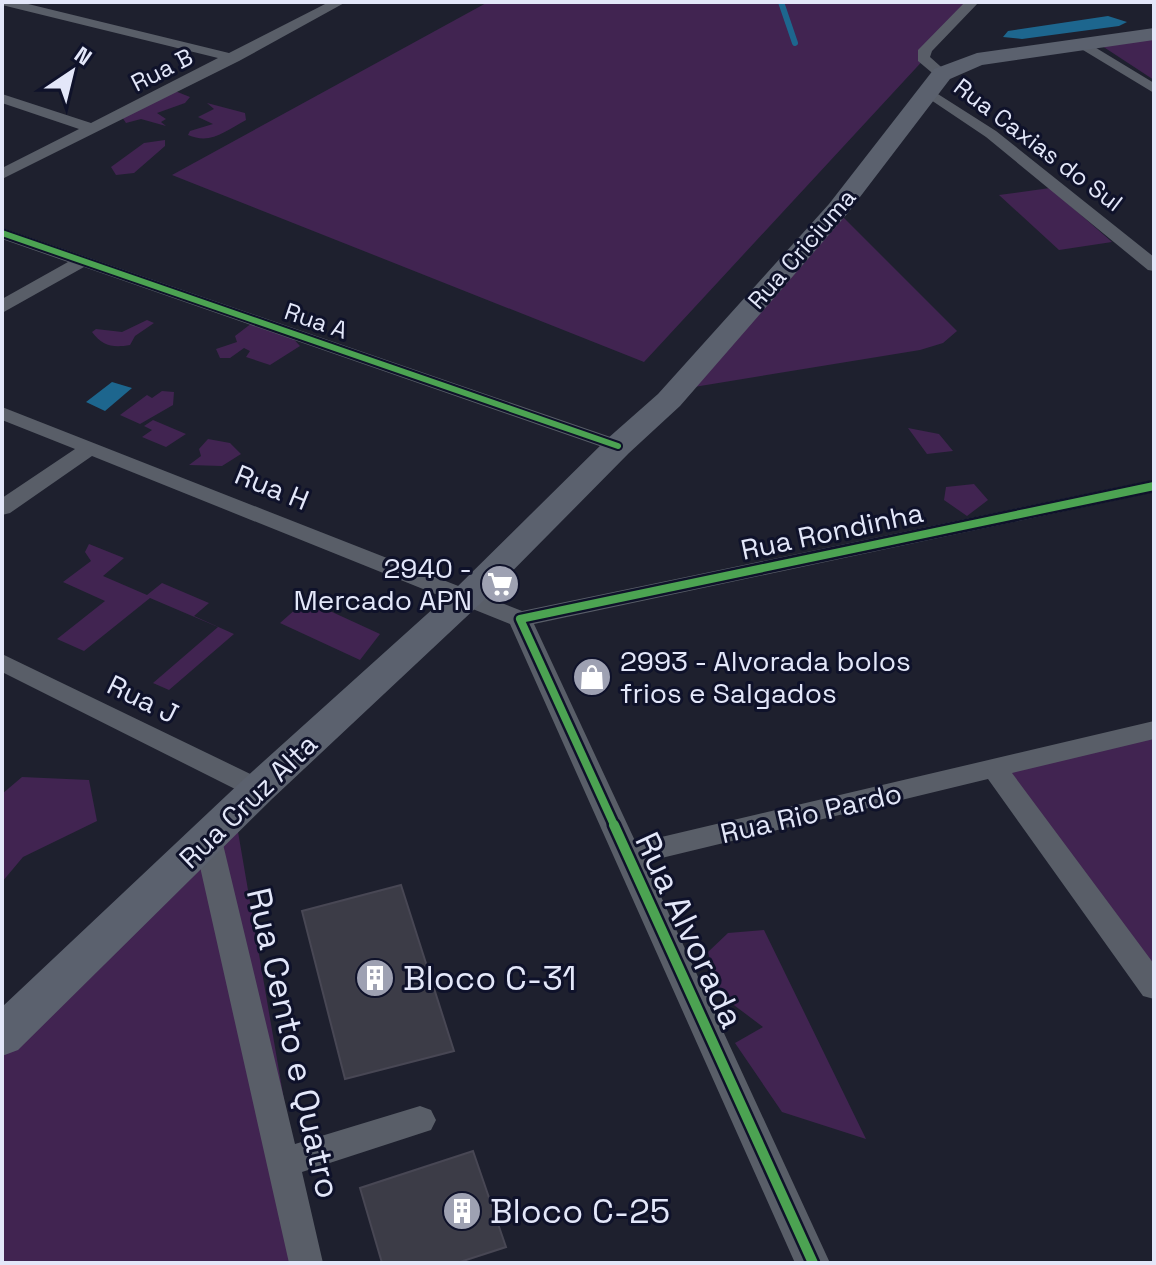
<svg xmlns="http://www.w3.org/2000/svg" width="1156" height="1265" viewBox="0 0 1156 1265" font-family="'Space Grotesk',sans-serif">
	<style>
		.green { fill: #412451 }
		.water { fill: #1d668e }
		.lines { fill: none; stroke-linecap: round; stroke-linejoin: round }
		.stream { stroke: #1d668e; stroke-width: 6 }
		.building { fill: #3c3c47; stroke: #484754; stroke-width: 2 }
		.street { fill: #595e68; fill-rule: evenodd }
		.secondary { fill: #5b616e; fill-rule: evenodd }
		.cycleway-far2-casing { stroke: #0f122a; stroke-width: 10 }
		.cycleway-far1-casing { stroke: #0f122a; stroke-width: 13 }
		.cycleway-casing { stroke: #0f122a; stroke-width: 15 }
		.cycleway-far2 { stroke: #4ca352; stroke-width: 6 }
		.cycleway-far1 { stroke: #4ca352; stroke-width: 8 }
		.cycleway { stroke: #4ca352; stroke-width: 10 }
		.labels { text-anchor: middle; stroke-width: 6; stroke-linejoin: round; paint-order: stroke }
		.far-street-label { font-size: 24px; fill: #e3e7f9; stroke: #0f122a }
		.street-label { font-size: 28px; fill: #e3e7f9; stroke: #0f122a }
		.poi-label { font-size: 28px; fill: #e3e7f9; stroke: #0f122a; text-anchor: end }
		.near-street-label { font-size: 34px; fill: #e3e7f9; stroke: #0f122a }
		.near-poi-label { font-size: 34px; fill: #e3e7f9; stroke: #0f122a; text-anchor: start }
	</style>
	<rect width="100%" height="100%" fill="#1e202e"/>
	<!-- green -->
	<path class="green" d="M 488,2 L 977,2 L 644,362 L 172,175 Z
		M 1154,33 L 1154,80 L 1093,40 Z
		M 175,91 L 190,97 L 185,103 L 157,113 L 166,119 L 161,122 L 166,126 L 141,119 L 126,123 L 122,117 Z
		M 207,103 L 245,113 L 246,120 C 225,131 211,145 188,135 L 190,131 L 213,124 L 198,117 L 214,109 Z
		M 165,140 L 165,146 L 134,173 L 116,175 L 111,167 L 144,143 Z
		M 1050,188 L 1112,242 L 1059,250 L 999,195 Z
		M 842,216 L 957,331 L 943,343 L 920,350 L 694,387 Z
		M 147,320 L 154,323 L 135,336 L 130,345 C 113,348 102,346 92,332 L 96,329 L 122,332 Z
		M 252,323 L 290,335 L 300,346 L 270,365 L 246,357 L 250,351 L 244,348 L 230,358 L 220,358 L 216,349 L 237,342 L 235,336 Z
		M 162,391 L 174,392 L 173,405 L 140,424 L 120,415 L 147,395 L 152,398 Z
		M 153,420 L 186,434 L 166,447 L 142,437 L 152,430 L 144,426 Z
		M 908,428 L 939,434 L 953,451 L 927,454 Z
		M 208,439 L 230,443 L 241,454 L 222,466 L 189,465 L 201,456 L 199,449 Z
		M 974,484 L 988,500 L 967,516 L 944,500 L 946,487 Z
		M 89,544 L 124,558 L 103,576 L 147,595 L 162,583 L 209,603 L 194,616 L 234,634 L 169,690 L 153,683 L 218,627 L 150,598 L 84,651 L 57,639 L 105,601 L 63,582 L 91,561 L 85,552 Z
		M 306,600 L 380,634 L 360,660 L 280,623 Z
		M 1154,730 L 1154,987 L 995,770 Z
		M 22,777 L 89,780 L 97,821 L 23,857 L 2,882 L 2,794 Z
		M 237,826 L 312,1263 L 2,1263 L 2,1049 Z
		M 764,930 L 866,1139 L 782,1112 L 735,1043 L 763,1027 L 718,993 L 708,952 L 728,933 Z"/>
	<!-- water -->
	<path class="water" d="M 1108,16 L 1127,22 L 1119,26 L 1022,39 L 1003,37 L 1008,31 Z
		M 112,382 L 132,388 L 105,411 L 86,402 Z"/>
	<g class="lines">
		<!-- stream -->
		<path class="stream" d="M 781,2 L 795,43"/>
	</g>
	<!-- building -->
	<path class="building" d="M 401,885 L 454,1051 L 345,1079 L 302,911 Z
		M 473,1151 L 506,1247 L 457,1263 L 382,1263 L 360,1188 Z"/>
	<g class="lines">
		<!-- street -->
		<path class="street" d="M 2,2 L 20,2 L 229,53 L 329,2 L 346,2 L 239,61 L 2,179 L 2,168 L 79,129 L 2,103 L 2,94 L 91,123 L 218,58 L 2,5 Z
			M 965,2 L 979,2 L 932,51 L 930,57 L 949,74 L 947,77 L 937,77 L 918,61 L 918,50 Z
			M 1083,40 L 1154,83 L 1154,93 L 1078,47 L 1078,41 Z
			M 930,89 L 996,131 L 1154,257 L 1154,271 L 1148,270 L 986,137 L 925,96 L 925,90 Z
			M 2,228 L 625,442 L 628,446 L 618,452 L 611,450 L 84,267 L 2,313 L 2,299 L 68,262 L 2,239 Z
			M 2,407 L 522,611 L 1154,480 L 1154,492 L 534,624 L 636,843 L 1154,721 L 1154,739 L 1012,773 L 1154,964 L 1154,999 L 1143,996 L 988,779 L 645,862 L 830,1263 L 795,1263 L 510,624 L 92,456 L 10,513 L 2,515 L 2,498 L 75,449 L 2,420 Z
			M 2,654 L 267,782 L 271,789 L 267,796 L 258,799 L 249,796 L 2,672 Z
			M 208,830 L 218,833 L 222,840 L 295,1144 L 420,1106 L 431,1110 L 436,1120 L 431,1130 L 302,1172 L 323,1263 L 289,1263 L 194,840 L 198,833 Z"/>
		<!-- secondary -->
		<path class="secondary" d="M 1154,28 L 1154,40 L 982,65 L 950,79 L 847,214 L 680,406 L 629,453 L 480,604 L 272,799 L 18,1050 L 2,1056 L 2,1007 L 244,779 L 456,588 L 607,439 L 658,394 L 829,204 L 934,69 L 977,53 Z"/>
		<defs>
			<path id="cycleway-far2" d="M 2,233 L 618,446"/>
			<path id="cycleway-far1" d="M 615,827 L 520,619 L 1154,486"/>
			<path id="cycleway" d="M 614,825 L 813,1263"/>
		</defs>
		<!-- cycleway-far2 casing -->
		<use href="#cycleway-far2" class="cycleway-far2-casing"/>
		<!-- cycleway-far1 casing -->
		<use href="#cycleway-far1" class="cycleway-far1-casing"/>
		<!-- cycleway casing -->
		<use href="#cycleway" class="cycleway-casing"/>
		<!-- cycleway-far2 -->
		<use href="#cycleway-far2" class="cycleway-far2"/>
		<!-- cycleway-far1 -->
		<use href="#cycleway-far1" class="cycleway-far1"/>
		<!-- cycleway -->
		<use href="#cycleway" class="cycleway"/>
	</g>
	<!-- icons -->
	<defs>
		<symbol id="supermarket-disc" viewBox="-11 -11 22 22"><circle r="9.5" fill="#9ea1b2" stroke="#0f122a"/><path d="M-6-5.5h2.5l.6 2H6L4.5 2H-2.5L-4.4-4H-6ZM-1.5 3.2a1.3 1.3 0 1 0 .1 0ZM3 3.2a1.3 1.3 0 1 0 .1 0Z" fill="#fff"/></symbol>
		<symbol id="shop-disc" viewBox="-11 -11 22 22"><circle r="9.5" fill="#9ea1b2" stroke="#0f122a"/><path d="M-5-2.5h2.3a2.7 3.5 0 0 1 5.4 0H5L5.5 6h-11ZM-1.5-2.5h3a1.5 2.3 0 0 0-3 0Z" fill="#fff"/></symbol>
		<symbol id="building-disc" viewBox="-11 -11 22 22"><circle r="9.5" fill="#9ea1b2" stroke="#0f122a"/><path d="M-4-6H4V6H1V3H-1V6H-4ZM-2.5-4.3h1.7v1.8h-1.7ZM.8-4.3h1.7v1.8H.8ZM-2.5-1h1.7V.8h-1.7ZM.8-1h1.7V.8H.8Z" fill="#fff"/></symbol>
	</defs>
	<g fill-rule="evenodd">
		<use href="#supermarket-disc" x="478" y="562" width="44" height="44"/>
		<use href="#shop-disc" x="570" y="655" width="44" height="44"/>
		<use href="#building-disc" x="353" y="956" width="44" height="44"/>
		<use href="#building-disc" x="440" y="1189" width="44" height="44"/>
	</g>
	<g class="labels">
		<!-- far-street labels -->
		<g class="far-street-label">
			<text transform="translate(162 70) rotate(-27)" y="8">Rua B</text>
			<text transform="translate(1038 145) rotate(37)" y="8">Rua Caxias do Sul</text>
			<text transform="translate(802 249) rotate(-49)" y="8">Rua Criciuma</text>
			<text transform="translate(316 321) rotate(19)" y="8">Rua A</text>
		</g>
		<!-- street labels -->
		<g class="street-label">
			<text transform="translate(272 487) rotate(22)" y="10">Rua H</text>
			<text transform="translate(832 531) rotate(-12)" y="10">Rua Rondinha</text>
			<text transform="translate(143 699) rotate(26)" y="10">Rua J</text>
			<text transform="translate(248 801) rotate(-44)" y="10">Rua Cruz Alta</text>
			<text transform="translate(811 813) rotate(-13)" y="10">Rua Rio Pardo</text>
		</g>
		<!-- poi labels -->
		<g class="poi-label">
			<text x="472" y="578">2940 -<tspan x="472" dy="32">Mercado APN</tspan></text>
			<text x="620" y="671" text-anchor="start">2993 - Alvorada bolos<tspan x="620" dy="32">frios e Salgados</tspan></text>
		</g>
		<!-- near-street labels -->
		<g class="near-street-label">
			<text transform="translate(690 930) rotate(65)" y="12">Rua Alvorada</text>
			<text transform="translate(294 1043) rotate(77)" y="12">Rua Cento e Quatro</text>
		</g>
		<!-- near-poi labels -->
		<g class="near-poi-label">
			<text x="403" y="990">Bloco C-31</text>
			<text x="490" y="1223">Bloco C-25</text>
		</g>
	</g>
	<!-- border -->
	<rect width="1156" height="1265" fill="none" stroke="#e3e7f9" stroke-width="8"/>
	<!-- north arrow -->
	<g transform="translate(72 72) rotate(35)" stroke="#0f122a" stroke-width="6" paint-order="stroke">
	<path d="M0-6L14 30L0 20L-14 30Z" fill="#e3e7f9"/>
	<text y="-12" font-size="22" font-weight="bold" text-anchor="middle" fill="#e3e7f9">N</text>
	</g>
</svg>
